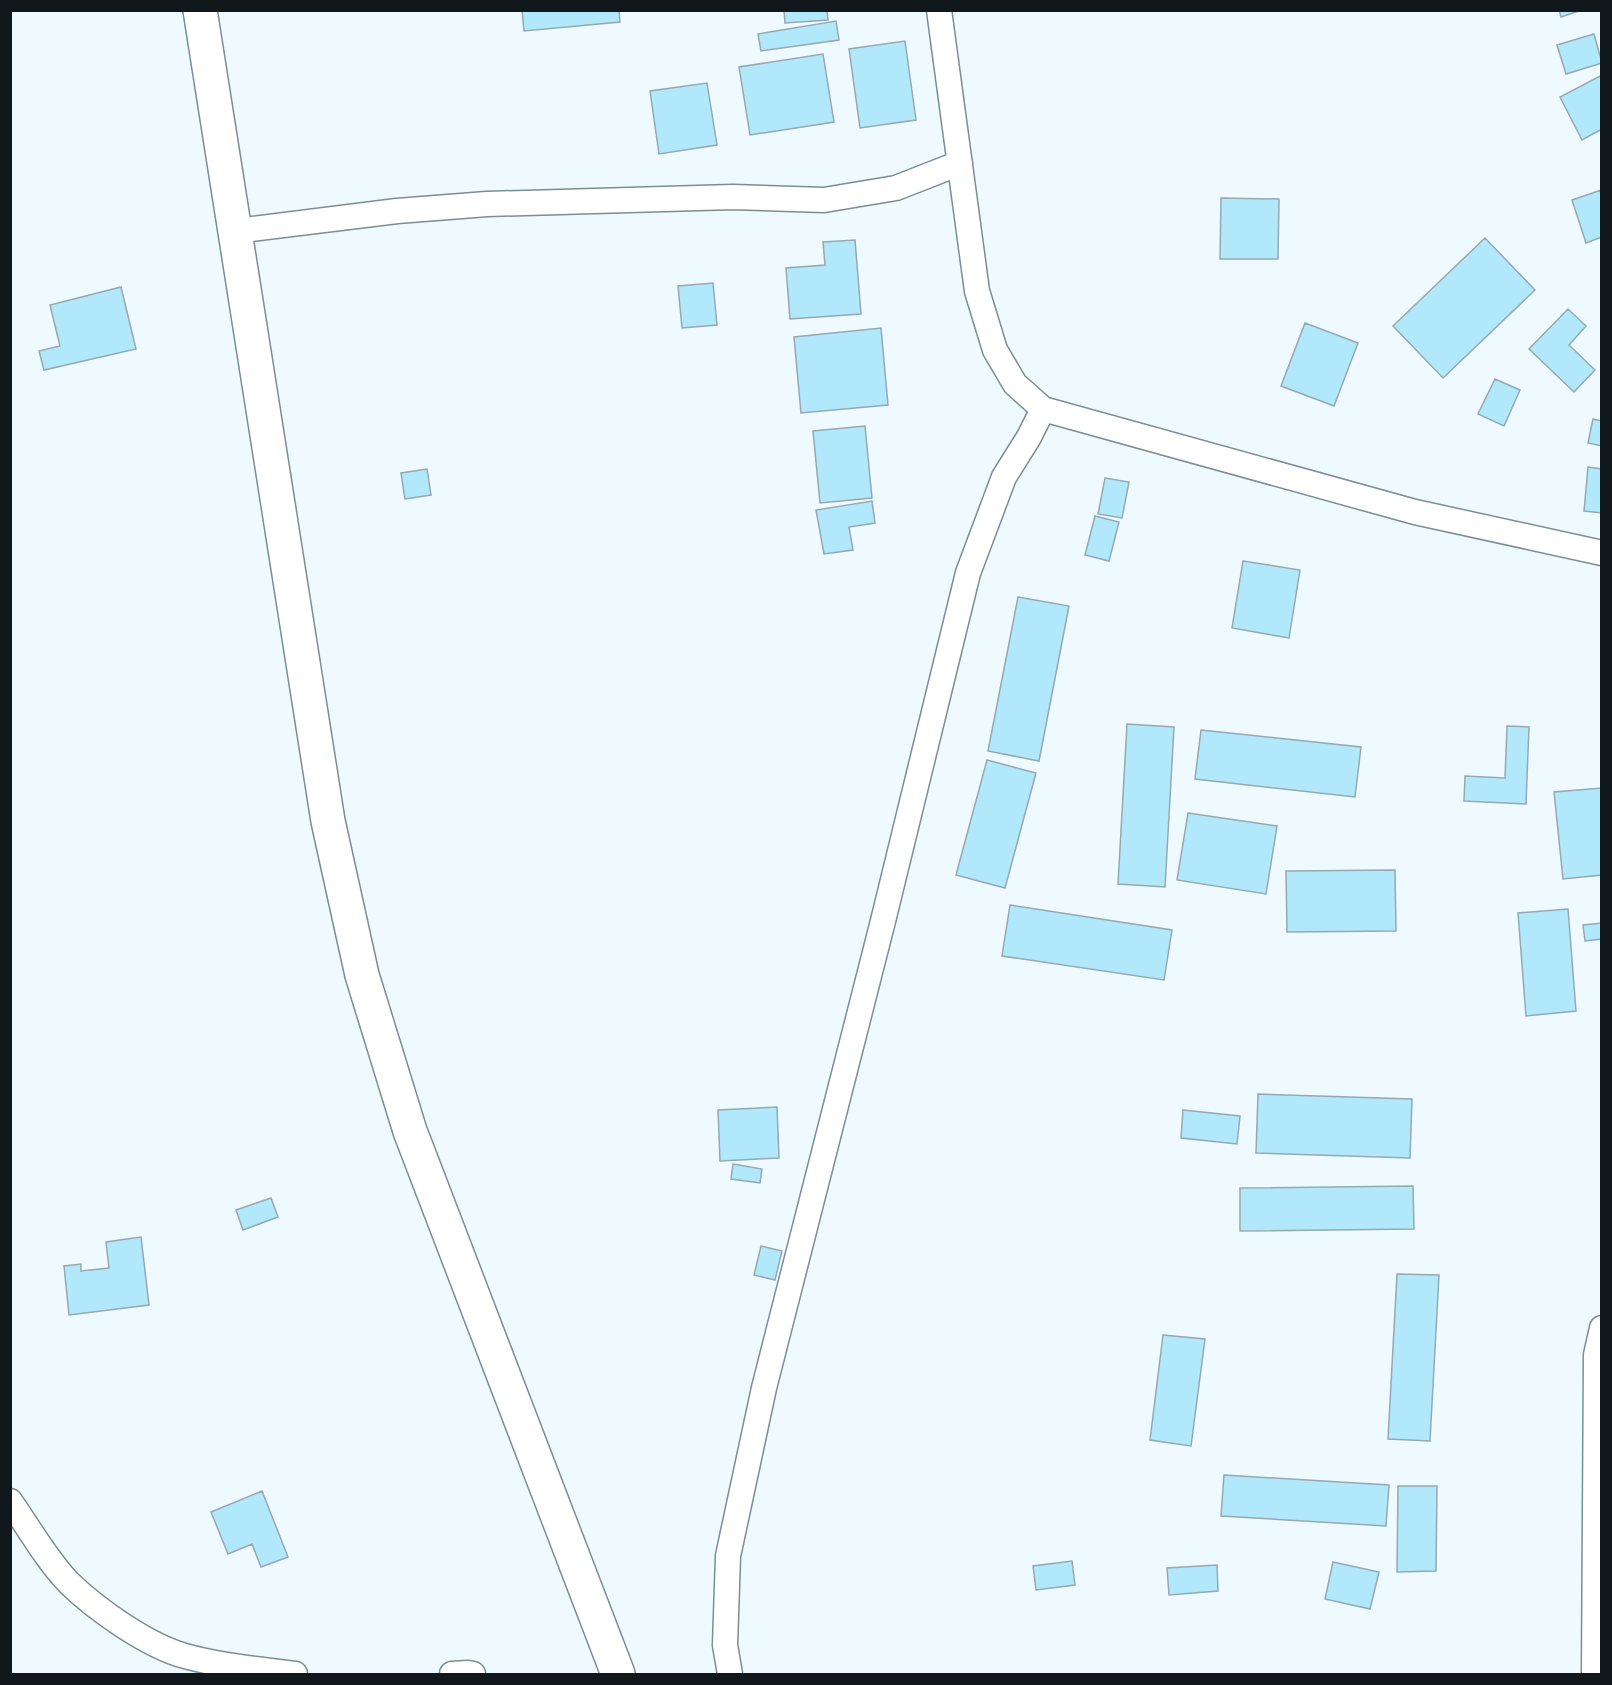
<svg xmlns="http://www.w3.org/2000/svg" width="1612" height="1685" viewBox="0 0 1612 1685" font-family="'Varela Round',sans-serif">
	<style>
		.building { fill: #b1e8fb; stroke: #96a9b0; stroke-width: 1.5 }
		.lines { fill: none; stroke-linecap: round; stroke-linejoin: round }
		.minor-casing { stroke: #7b8e94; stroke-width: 27 }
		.primary-casing { stroke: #7b8e94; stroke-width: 36 }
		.minor { stroke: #fff; stroke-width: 24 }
		.primary { stroke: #fff; stroke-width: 33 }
	</style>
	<rect width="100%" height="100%" fill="#eefaff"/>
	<!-- building -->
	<path class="building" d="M 522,10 L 619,10 L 620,22 L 524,31 Z
		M 784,10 L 827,10 L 828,20 L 785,23 Z
		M 1559,10 L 1582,10 L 1561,17 Z
		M 836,21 L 839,40 L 761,51 L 758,34 Z
		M 1594,34 L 1602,63 L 1566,74 L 1557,45 Z
		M 905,41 L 916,120 L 860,128 L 849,49 Z
		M 823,54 L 834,122 L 750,135 L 739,67 Z
		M 1602,75 L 1602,129 L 1582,140 L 1560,97 Z
		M 707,83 L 717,145 L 659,154 L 650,91 Z
		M 1601,190 L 1602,237 L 1586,243 L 1572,200 Z
		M 1221,198 L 1279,199 L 1278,259 L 1220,259 Z
		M 1485,238 L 1535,290 L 1443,378 L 1393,326 Z
		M 855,240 L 861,314 L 790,319 L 786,268 L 825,265 L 823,242 Z
		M 713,283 L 717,325 L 682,328 L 678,286 Z
		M 121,287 L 136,349 L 44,370 L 39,351 L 60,346 L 50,305 Z
		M 1568,309 L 1586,326 L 1569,345 L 1595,370 L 1574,392 L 1529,349 Z
		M 1305,323 L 1358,343 L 1334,406 L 1281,386 Z
		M 881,328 L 888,405 L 801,413 L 794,337 Z
		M 1495,379 L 1520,390 L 1504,426 L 1478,414 Z
		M 1593,419 L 1602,421 L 1602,446 L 1588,443 Z
		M 865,426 L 872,498 L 820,503 L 813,431 Z
		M 1588,467 L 1602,469 L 1602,513 L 1584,511 Z
		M 427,469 L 431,495 L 405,499 L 401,473 Z
		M 1105,478 L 1129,482 L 1122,518 L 1098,514 Z
		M 872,501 L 875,523 L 849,527 L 853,550 L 824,554 L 816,510 Z
		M 1095,516 L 1119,522 L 1109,561 L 1085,555 Z
		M 1243,561 L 1300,570 L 1289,638 L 1232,628 Z
		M 1018,597 L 1069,606 L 1039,761 L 988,751 Z
		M 1127,724 L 1174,727 L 1165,887 L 1118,884 Z
		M 1507,726 L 1529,727 L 1526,804 L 1464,801 L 1465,776 L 1505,778 Z
		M 1201,730 L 1361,747 L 1355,797 L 1195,779 Z
		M 987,760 L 1036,773 L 1005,888 L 956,875 Z
		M 1602,788 L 1602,875 L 1563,879 L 1554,792 Z
		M 1188,813 L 1277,826 L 1266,894 L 1177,880 Z
		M 1395,870 L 1396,931 L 1287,932 L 1286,871 Z
		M 1010,905 L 1172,930 L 1164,980 L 1002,956 Z
		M 1568,909 L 1576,1011 L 1526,1016 L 1518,913 Z
		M 1602,923 L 1602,939 L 1585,941 L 1583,925 Z
		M 1258,1094 L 1412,1099 L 1410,1158 L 1256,1153 Z
		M 777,1107 L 779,1158 L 720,1161 L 718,1110 Z
		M 1183,1110 L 1240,1116 L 1237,1144 L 1181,1138 Z
		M 733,1164 L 762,1169 L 760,1183 L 731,1179 Z
		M 1413,1186 L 1414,1229 L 1240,1231 L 1240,1188 Z
		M 271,1198 L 278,1217 L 243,1230 L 236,1210 Z
		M 141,1237 L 149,1305 L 69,1315 L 64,1266 L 81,1264 L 81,1271 L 109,1268 L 106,1242 Z
		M 761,1246 L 782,1251 L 775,1280 L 754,1275 Z
		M 1397,1274 L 1439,1275 L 1430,1441 L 1388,1439 Z
		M 1163,1335 L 1205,1339 L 1191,1446 L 1150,1440 Z
		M 1224,1475 L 1389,1485 L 1386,1526 L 1221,1516 Z
		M 1398,1486 L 1437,1486 L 1436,1571 L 1397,1572 Z
		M 262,1491 L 288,1557 L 261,1567 L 252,1544 L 228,1554 L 211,1512 Z
		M 1072,1561 L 1075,1585 L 1036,1590 L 1033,1566 Z
		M 1333,1562 L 1379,1572 L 1370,1609 L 1325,1599 Z
		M 1217,1565 L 1218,1591 L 1169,1595 L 1167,1568 Z"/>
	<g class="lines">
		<defs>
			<path id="minor" d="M 236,231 L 397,211 L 487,204 L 733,197 L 824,200 L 896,188 L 960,163
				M 1043,409 L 1415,512 L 1602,553
				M 10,1501 C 29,1528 46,1559 69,1583 C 97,1610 148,1646 185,1656 C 221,1666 258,1669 295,1674
				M 452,1674 L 468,1673 L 473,1674
				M 730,1674 L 725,1645 L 728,1556 L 764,1388 L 883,921 L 968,573 L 1004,477 L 1029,437 L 1043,409 L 1015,384 L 995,350 L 977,291 L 939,10
				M 1594,1674 L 1596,1355 L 1602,1328"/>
			<path id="primary" d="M 200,10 L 328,821 L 362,975 L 410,1131 L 618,1674"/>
		</defs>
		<!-- minor casing -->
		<use href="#minor" class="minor-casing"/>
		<!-- primary casing -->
		<use href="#primary" class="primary-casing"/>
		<!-- minor -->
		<use href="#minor" class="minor"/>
		<!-- primary -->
		<use href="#primary" class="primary"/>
	</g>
	<!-- border -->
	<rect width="1612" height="1685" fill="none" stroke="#11181b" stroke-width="24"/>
</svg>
